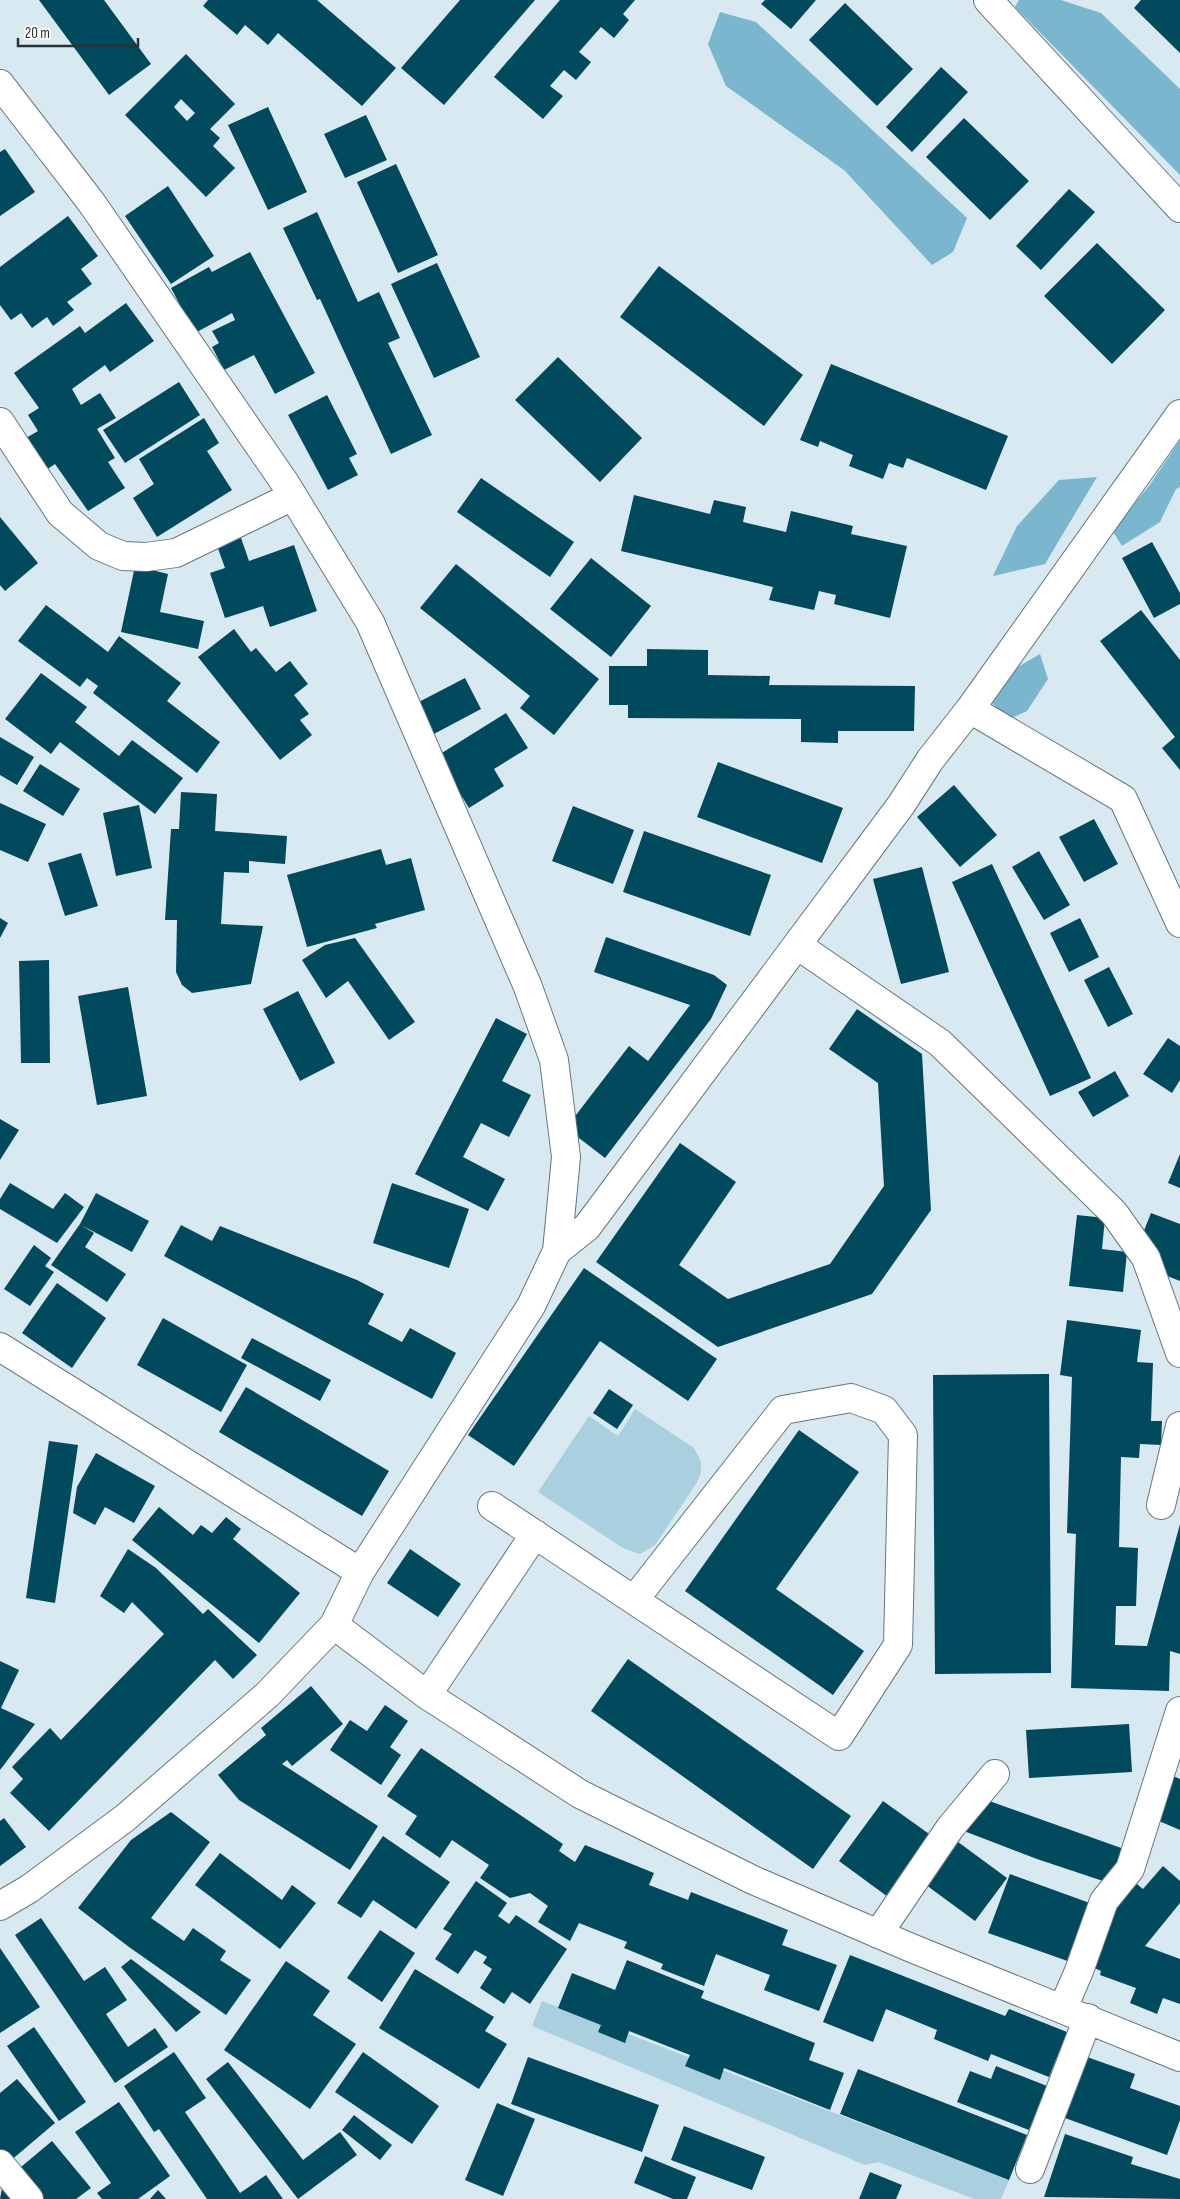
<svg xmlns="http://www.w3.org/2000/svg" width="1180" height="2199" viewBox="0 0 1180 2199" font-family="'Sofia Sans Condensed',sans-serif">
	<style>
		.green { fill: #aacfde }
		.forest { fill: #7ab6cd }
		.building { fill: #01495d; fill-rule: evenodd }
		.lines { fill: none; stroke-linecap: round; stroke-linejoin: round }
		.minor-casing { stroke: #67777d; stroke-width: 30 }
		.minor { stroke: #fff; stroke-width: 28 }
	</style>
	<rect width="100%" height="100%" fill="#d8e9f1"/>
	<!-- green -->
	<path class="green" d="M 635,1409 L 694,1448 L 701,1462 L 701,1473 L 696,1484 L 655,1545 L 640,1554 L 623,1548 L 538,1492 L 589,1416 L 618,1436 Z
		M 542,2001 L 1009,2180 L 1001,2199 L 974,2199 L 878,2162 L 865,2165 L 532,2026 Z"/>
	<!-- forest -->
	<path class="forest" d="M 1019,0 L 1061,0 L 1101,13 L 1180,89 L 1180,175 L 1015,7 Z
		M 720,12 L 756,22 L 967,218 L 953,252 L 932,265 L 844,170 L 726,86 L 708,44 Z
		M 1180,440 L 1180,487 L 1176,489 L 1160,522 L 1122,546 L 1112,530 L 1149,486 Z
		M 1097,477 L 1045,564 L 993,576 L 1017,526 L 1059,480 Z
		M 1040,654 L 1048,679 L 1027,711 L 1009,719 L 992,703 L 1006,674 Z"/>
	<!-- building -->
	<path class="building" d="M 39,0 L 104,0 L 151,64 L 109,95 Z
		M 208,0 L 317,0 L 396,68 L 362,106 L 278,33 L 268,45 L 245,25 L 237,35 L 203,6 Z
		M 460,0 L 535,0 L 444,105 L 401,68 Z
		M 560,0 L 635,0 L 623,14 L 629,20 L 614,38 L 601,27 L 579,52 L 591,62 L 576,80 L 564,70 L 550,86 L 563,96 L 543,119 L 494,77 Z
		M 765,0 L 816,0 L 791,29 L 761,4 Z
		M 1141,0 L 1180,0 L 1180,53 L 1134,8 Z
		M 845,3 L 913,69 L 877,106 L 809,40 Z
		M 186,54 L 235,104 L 210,129 L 220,138 L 213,146 L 235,168 L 206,197 L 125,115 ZM 181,99 L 195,113 L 187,121 L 174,107 Z
		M 941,67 L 968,92 L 912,152 L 886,127 Z
		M 268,107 L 307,192 L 268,210 L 228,125 Z
		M 366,115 L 387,160 L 345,178 L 324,134 Z
		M 964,118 L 1029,181 L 990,220 L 926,157 Z
		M 5,149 L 35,192 L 0,216 L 0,152 Z
		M 396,164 L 438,255 L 398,273 L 357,182 Z
		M 168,186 L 214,256 L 171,284 L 125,216 Z
		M 1069,189 L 1095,212 L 1041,270 L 1016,246 Z
		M 317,212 L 358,302 L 379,292 L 400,338 L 388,343 L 432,435 L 391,454 L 320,299 L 317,300 L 283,228 Z
		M 68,216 L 98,256 L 81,269 L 92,284 L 67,302 L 74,310 L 53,326 L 47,317 L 32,328 L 21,313 L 11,320 L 0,305 L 0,267 Z
		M 1097,243 L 1165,310 L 1112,364 L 1044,296 Z
		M 250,252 L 315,373 L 275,394 L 254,355 L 224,370 L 212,347 L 219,343 L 212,331 L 235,320 L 232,313 L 195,333 L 171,288 L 209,267 L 212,272 Z
		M 437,263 L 480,357 L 434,378 L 391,284 Z
		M 659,266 L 803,375 L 764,426 L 620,317 Z
		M 126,303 L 154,341 L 110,372 L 105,365 L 72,389 L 81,405 L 100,393 L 116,418 L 97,429 L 115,458 L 108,462 L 125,488 L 88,511 L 55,464 L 46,470 L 26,438 L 38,431 L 28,415 L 39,408 L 14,373 L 80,326 L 85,333 Z
		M 558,357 L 642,438 L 600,482 L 515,400 Z
		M 831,364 L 1008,436 L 986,490 L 907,458 L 903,468 L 889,463 L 883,479 L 849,466 L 853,455 L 820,441 L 818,447 L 800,440 Z
		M 179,382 L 200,415 L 125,463 L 103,430 Z
		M 327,395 L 357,454 L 349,458 L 358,475 L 328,490 L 288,415 Z
		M 204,418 L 219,443 L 207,451 L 232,490 L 157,537 L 133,498 L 154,484 L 139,459 Z
		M 481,478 L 574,542 L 550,577 L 457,512 Z
		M 634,495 L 710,514 L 714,500 L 746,507 L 743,522 L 786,532 L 791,511 L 853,526 L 851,534 L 907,546 L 890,618 L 834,604 L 836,595 L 819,591 L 814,610 L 769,600 L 773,587 L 621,551 Z
		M 0,517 L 38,563 L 5,591 L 0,585 Z
		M 240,535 L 249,561 L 294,545 L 317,611 L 270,627 L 263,606 L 225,618 L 210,573 L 225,568 L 216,543 Z
		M 1152,542 L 1180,593 L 1180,604 L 1154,618 L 1122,558 Z
		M 591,558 L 651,606 L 611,657 L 550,609 Z
		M 456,564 L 599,679 L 554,735 L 520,708 L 530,696 L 420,608 Z
		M 135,566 L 168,574 L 160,612 L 204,621 L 198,649 L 121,632 Z
		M 46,605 L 108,652 L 119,636 L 181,683 L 167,701 L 220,742 L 197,773 L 93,693 L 98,686 L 87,678 L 80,687 L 18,641 Z
		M 1141,610 L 1180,660 L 1180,770 L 1162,748 L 1175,737 L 1100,641 Z
		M 234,629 L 251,652 L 256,648 L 276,672 L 290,661 L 308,684 L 294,695 L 309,714 L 300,720 L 312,735 L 280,760 L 198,657 Z
		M 647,649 L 708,650 L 708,675 L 770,676 L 769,685 L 915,686 L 914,731 L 838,731 L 838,743 L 801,742 L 801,719 L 628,718 L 628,705 L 609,705 L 609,666 L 647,666 Z
		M 41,673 L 87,707 L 75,722 L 119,756 L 132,740 L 183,778 L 155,814 L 60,742 L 51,754 L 5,719 Z
		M 465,678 L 481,709 L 432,735 L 415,704 Z
		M 506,713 L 528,748 L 494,769 L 504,786 L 469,808 L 437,756 Z
		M 0,737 L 34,757 L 17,785 L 0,775 Z
		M 718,762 L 843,808 L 822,863 L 697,817 Z
		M 40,764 L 80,789 L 63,816 L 23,791 Z
		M 954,785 L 997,835 L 960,867 L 917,817 Z
		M 181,792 L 217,794 L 215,831 L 287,836 L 285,864 L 249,861 L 249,873 L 224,872 L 221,924 L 263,926 L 251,984 L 192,993 L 182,985 L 176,972 L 177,920 L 165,920 L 171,829 L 179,829 Z
		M 0,803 L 46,824 L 28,862 L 0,850 Z
		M 139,805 L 152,868 L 116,876 L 103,813 Z
		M 573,806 L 634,830 L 613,884 L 552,861 Z
		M 1094,819 L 1118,864 L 1084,882 L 1059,837 Z
		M 644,831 L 771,875 L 750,936 L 623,892 Z
		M 381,849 L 386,865 L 411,858 L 425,910 L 375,924 L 377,928 L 307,947 L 287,875 Z
		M 1039,851 L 1070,905 L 1044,920 L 1012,867 Z
		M 81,853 L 98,906 L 65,916 L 48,863 Z
		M 992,864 L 1091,1078 L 1050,1096 L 952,882 Z
		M 922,867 L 949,972 L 901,984 L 873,879 Z
		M 0,918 L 8,923 L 0,938 Z
		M 1080,918 L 1099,957 L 1069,972 L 1050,933 Z
		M 606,937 L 714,975 L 727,985 L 711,1019 L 605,1158 L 566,1128 L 629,1046 L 648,1061 L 690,1005 L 594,972 Z
		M 355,938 L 415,1022 L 389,1040 L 348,981 L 326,998 L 302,960 L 325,945 Z
		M 49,960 L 50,1063 L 21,1063 L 19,961 Z
		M 1109,967 L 1133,1014 L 1108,1027 L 1084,980 Z
		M 128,987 L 147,1096 L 97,1105 L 78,996 Z
		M 298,991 L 335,1063 L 300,1081 L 263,1009 Z
		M 857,1009 L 922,1054 L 931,1210 L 872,1294 L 718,1347 L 596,1262 L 680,1143 L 736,1182 L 679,1265 L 728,1299 L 830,1264 L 884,1186 L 878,1083 L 829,1049 Z
		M 496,1018 L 527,1034 L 502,1081 L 531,1095 L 509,1137 L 481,1123 L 463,1157 L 505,1179 L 488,1211 L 415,1174 Z
		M 1168,1038 L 1180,1046 L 1180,1080 L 1172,1093 L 1143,1074 Z
		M 1115,1071 L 1129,1096 L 1093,1117 L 1078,1092 Z
		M 0,1119 L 19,1130 L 0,1160 Z
		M 1180,1154 L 1180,1188 L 1168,1183 Z
		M 10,1183 L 53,1209 L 65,1193 L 84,1207 L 57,1243 L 0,1209 L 0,1199 Z
		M 392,1183 L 469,1209 L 449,1268 L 373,1243 Z
		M 96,1193 L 149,1221 L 132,1252 L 81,1225 L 94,1233 L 85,1247 L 126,1274 L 107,1302 L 51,1265 L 80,1224 Z
		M 1151,1213 L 1180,1224 L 1180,1281 L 1162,1274 L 1143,1233 Z
		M 1077,1215 L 1105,1218 L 1102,1249 L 1127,1252 L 1123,1292 L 1069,1286 Z
		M 181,1225 L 212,1241 L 220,1226 L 357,1280 L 384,1294 L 368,1324 L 402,1342 L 410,1328 L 456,1353 L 432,1399 L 164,1256 Z
		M 34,1245 L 51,1258 L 45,1266 L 54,1272 L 30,1306 L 4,1289 Z
		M 584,1268 L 717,1359 L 688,1401 L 600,1341 L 514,1466 L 468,1435 Z
		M 57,1283 L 106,1318 L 72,1368 L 22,1333 Z
		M 163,1318 L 247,1365 L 221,1412 L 137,1365 Z
		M 1067,1320 L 1141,1330 L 1137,1362 L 1153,1363 L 1151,1421 L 1162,1421 L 1161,1445 L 1140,1444 L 1139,1458 L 1121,1457 L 1119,1547 L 1138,1548 L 1136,1606 L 1116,1606 L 1115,1645 L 1147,1646 L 1180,1524 L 1180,1654 L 1170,1651 L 1169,1691 L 1071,1688 L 1076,1534 L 1067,1533 L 1072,1377 L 1060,1375 Z
		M 252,1338 L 331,1380 L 320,1401 L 241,1358 Z
		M 1049,1374 L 1051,1673 L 935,1674 L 933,1375 Z
		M 246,1387 L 389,1471 L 362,1516 L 219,1432 Z
		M 609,1389 L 633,1405 L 617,1429 L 593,1413 Z
		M 799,1430 L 859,1472 L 776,1589 L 864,1651 L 833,1695 L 685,1591 Z
		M 49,1441 L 78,1445 L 55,1603 L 26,1598 Z
		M 96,1453 L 155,1486 L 134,1523 L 105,1507 L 95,1525 L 73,1513 L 77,1487 Z
		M 159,1507 L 193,1535 L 201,1525 L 212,1533 L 226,1517 L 241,1529 L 233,1539 L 300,1593 L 259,1643 L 132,1540 Z
		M 128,1549 L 156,1568 L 203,1614 L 208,1609 L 257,1655 L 233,1679 L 215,1660 L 49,1831 L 10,1793 L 23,1779 L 12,1767 L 50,1728 L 61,1740 L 164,1634 L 132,1602 L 124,1613 L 100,1596 Z
		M 410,1549 L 461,1584 L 438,1617 L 387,1583 Z
		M 628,1659 L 851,1816 L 813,1869 L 591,1711 Z
		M 0,1661 L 19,1670 L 1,1708 L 35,1724 L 0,1770 Z
		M 311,1686 L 343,1724 L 292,1766 L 287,1760 L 282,1764 L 378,1826 L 350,1870 L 239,1800 L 218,1775 L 266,1735 L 261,1728 Z
		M 385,1705 L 408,1721 L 390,1747 L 401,1755 L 381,1785 L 330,1750 L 350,1720 L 367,1731 Z
		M 1129,1724 L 1132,1772 L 1029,1778 L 1026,1730 Z
		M 421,1748 L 563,1844 L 559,1851 L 575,1862 L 585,1845 L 654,1873 L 649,1885 L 688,1900 L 691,1892 L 788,1930 L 782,1945 L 837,1965 L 819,2011 L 764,1990 L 770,1975 L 716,1954 L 704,1986 L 661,1969 L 663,1964 L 624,1948 L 627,1942 L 579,1923 L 570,1941 L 538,1922 L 548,1906 L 530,1893 L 510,1898 L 480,1878 L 489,1865 L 452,1840 L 440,1858 L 405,1834 L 417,1816 L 387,1796 Z
		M 1171,1775 L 1180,1779 L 1180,1830 L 1152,1818 Z
		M 978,1797 L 1124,1849 L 1112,1884 L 1037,1859 L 964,1831 Z
		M 883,1801 L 932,1836 L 888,1897 L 839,1861 Z
		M 171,1812 L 210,1842 L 151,1918 L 184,1941 L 193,1928 L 226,1951 L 220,1960 L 251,1980 L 226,2015 L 129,1947 L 78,1908 L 131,1840 Z
		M 4,1818 L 26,1847 L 0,1866 L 0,1821 Z
		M 383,1836 L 450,1882 L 416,1929 L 373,1900 L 361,1918 L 337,1903 Z
		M 954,1839 L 1007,1878 L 975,1921 L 922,1882 Z
		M 220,1853 L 282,1900 L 292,1885 L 316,1903 L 280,1949 L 195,1885 Z
		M 1163,1866 L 1180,1881 L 1180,1903 L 1145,1946 L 1180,1959 L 1180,2004 L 1163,1998 L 1157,2014 L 1130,2003 L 1136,1988 L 1100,1975 L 1101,1971 L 1086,1964 L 1107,1910 L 1132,1880 L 1143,1889 Z
		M 1010,1874 L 1098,1906 L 1076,1964 L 988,1933 Z
		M 476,1881 L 507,1903 L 498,1916 L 509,1924 L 516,1915 L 567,1949 L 530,2004 L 512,1992 L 504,2004 L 480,1988 L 492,1969 L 483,1963 L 487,1957 L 475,1950 L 458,1974 L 435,1959 L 452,1934 L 443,1929 Z
		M 41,1918 L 84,1981 L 105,1967 L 127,2000 L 106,2014 L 128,2047 L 155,2028 L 168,2047 L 115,2083 L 15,1935 Z
		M 380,1930 L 415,1953 L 382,2002 L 347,1978 Z
		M 0,1948 L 40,2007 L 0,2033 Z
		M 850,1955 L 1005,2016 L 1009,2009 L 1067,2032 L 1049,2077 L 991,2054 L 988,2061 L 934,2039 L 937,2030 L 886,2009 L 873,2042 L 823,2022 Z
		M 131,1959 L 201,2012 L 176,2032 L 121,1967 Z
		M 627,1960 L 704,1991 L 701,1998 L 815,2043 L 809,2060 L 844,2073 L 830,2110 L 724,2068 L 720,2080 L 685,2066 L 690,2055 L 629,2031 L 625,2043 L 598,2032 L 601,2025 L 558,2008 L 572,1973 L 615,1990 Z
		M 286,1961 L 330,1991 L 313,2015 L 356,2044 L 310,2109 L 224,2050 Z
		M 415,1969 L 494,2017 L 485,2031 L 507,2044 L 479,2089 L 379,2028 Z
		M 34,2027 L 86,2102 L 59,2121 L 7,2046 Z
		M 174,2052 L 206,2098 L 185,2112 L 240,2193 L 266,2175 L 283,2199 L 207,2199 L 159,2129 L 154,2132 L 124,2086 Z
		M 363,2052 L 439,2106 L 412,2144 L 335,2092 Z
		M 528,2057 L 659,2105 L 642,2152 L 511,2104 Z
		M 1087,2057 L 1135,2074 L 1130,2088 L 1180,2106 L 1180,2120 L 1167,2155 L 1065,2118 Z
		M 228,2062 L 303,2160 L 340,2132 L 357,2155 L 298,2199 L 206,2079 Z
		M 996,2066 L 1047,2086 L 1029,2130 L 957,2102 L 970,2071 L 991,2079 Z
		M 858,2069 L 1027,2135 L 1009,2180 L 840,2114 Z
		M 17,2079 L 55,2123 L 9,2162 L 0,2151 L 0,2093 Z
		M 119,2102 L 170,2176 L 138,2199 L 102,2199 L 97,2193 L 111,2183 L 75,2132 Z
		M 497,2103 L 535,2119 L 503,2196 L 465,2180 Z
		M 354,2115 L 392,2145 L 380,2160 L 342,2130 Z
		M 684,2126 L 765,2157 L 752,2190 L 671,2160 Z
		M 1065,2134 L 1133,2157 L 1131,2164 L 1180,2179 L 1180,2199 L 1044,2197 Z
		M 52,2141 L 91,2188 L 76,2199 L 36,2199 L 15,2172 Z
		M 645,2156 L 696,2177 L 687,2199 L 673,2199 L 634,2183 Z
		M 870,2172 L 902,2185 L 896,2199 L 859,2199 Z
		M 2,2188 L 12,2199 L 0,2199 Z
		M 158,2190 L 166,2199 L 150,2199 Z"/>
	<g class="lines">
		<defs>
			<path id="minor" d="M 988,0 L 1180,208
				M 0,84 L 91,202 L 285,483 L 370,622 L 528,987 L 554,1060 L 566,1157 L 557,1251 L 531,1306 L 360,1572 L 334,1625 L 267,1695 L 125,1818 L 29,1889 L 0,1906
				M 0,422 L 60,513 L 99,546 L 123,556 L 146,557 L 176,553 L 293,496
				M 970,709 L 1123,799 L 1180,923
				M 797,945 L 940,1043 L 1114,1213 L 1146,1258 L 1180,1353
				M 557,1251 L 587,1227 L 901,805 L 930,760 L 970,709 L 1180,414
				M 0,1347 L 360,1572
				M 1161,1505 L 1180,1426
				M 492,1506 L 839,1736 L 898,1645 L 903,1435 L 884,1410 L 851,1398 L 783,1410 L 634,1600
				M 334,1625 L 427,1695 L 580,1794 L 753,1880 L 909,1947 L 1180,2057
				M 427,1695 L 535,1534
				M 878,1934 L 950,1828 L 995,1774
				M 1063,2008 L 1079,1971 L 1104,1901 L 1130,1869 L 1180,1711
				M 0,2164 L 29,2199
				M 1030,2169 L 1088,2018"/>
		</defs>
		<!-- minor casing -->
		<use href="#minor" class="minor-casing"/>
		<!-- minor -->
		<use href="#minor" class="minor"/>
	</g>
	<!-- scale -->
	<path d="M18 38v8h120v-8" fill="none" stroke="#2b3235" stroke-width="2.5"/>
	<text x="25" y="38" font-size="15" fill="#2b3235" stroke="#ffffff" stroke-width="4" paint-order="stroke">20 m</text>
</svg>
